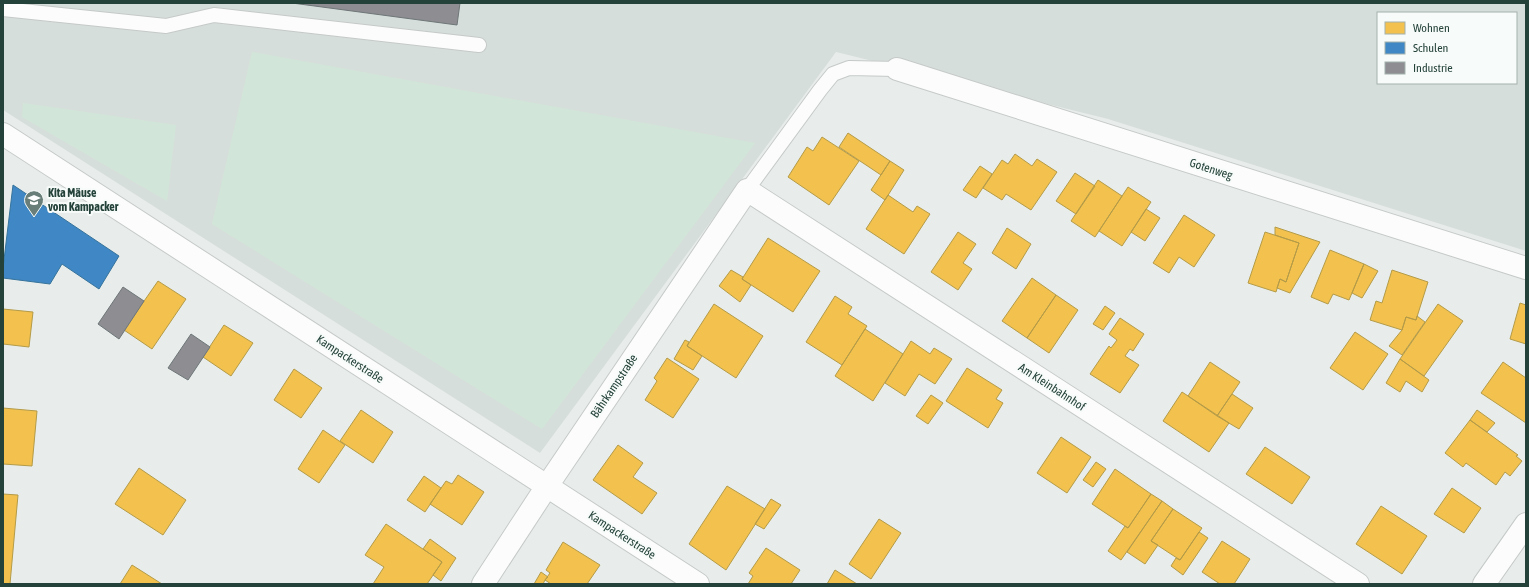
<svg xmlns="http://www.w3.org/2000/svg" width="1529" height="587" viewBox="0 0 1529 587" font-family="'Asap Condensed',sans-serif">
	<style>
		.built { fill: #d6dedb; fill-rule: evenodd }
		.green { fill: #d1e6d8 }
		.homes { fill: #f2c14e; stroke: #b49b48 }
		.schools { fill: #3f88c5; stroke: #37739b }
		.industry { fill: #8d8d92; stroke: #6e7678 }
		.lines { fill: none; stroke-linecap: round; stroke-linejoin: round }
		.lane-casing { stroke: #c5cac8; stroke-width: 16 }
		.street-casing { stroke: #c5cac8; stroke-width: 24 }
		.lane { stroke: #fcfcfc; stroke-width: 14 }
		.street { stroke: #fcfcfc; stroke-width: 22 }
		.labels { text-anchor: middle; stroke-width: 4; stroke-linejoin: round; paint-order: stroke }
		.street-label { font-size: 12px; fill: #24423a; stroke: #f7fbf9 }
		.poi-label { font-size: 12px; font-weight: bold; fill: #24423a; stroke: #f7fbf9; text-anchor: start }
	</style>
	<rect width="100%" height="100%" fill="#e8edeb"/>
	<!-- built -->
	<path class="built" d="M 3,3 L 1526,3 L 1526,251 L 1108,119 L 836,52 L 540,453 L 3,110 ZM 1378,13 L 1516,13 L 1516,83 L 1378,83 Z"/>
	<!-- green -->
	<path class="green" d="M 252,52 L 755,143 L 542,429 L 212,224 Z
		M 23,103 L 176,125 L 167,201 L 22,117 Z"/>
	<!-- homes -->
	<path class="homes" d="M 848,133 L 890,161 L 881,175 L 839,147 Z
		M 822,137 L 859,161 L 829,205 L 788,177 L 807,147 L 813,151 Z
		M 1015,154 L 1032,166 L 1037,159 L 1057,172 L 1031,210 L 1006,194 L 1002,200 L 983,188 L 1002,160 L 1008,164 Z
		M 890,161 L 904,170 L 885,200 L 871,190 Z
		M 980,166 L 992,174 L 976,198 L 963,190 Z
		M 1075,173 L 1095,186 L 1076,214 L 1056,201 Z
		M 1098,180 L 1122,196 L 1095,237 L 1071,221 Z
		M 1128,187 L 1151,202 L 1122,246 L 1099,231 Z
		M 888,195 L 913,212 L 917,206 L 930,214 L 904,254 L 866,229 Z
		M 1146,209 L 1160,218 L 1145,241 L 1131,232 Z
		M 1184,215 L 1215,235 L 1194,267 L 1179,257 L 1169,273 L 1153,263 Z
		M 1275,227 L 1320,242 L 1290,293 L 1277,288 L 1280,279 L 1286,282 L 1299,243 L 1275,235 Z
		M 1007,228 L 1031,244 L 1016,269 L 992,253 Z
		M 958,232 L 976,244 L 963,263 L 972,269 L 958,290 L 931,272 Z
		M 1265,232 L 1299,243 L 1286,282 L 1280,279 L 1276,292 L 1248,283 Z
		M 768,238 L 820,271 L 793,312 L 742,279 Z
		M 1330,250 L 1364,264 L 1349,300 L 1333,294 L 1328,304 L 1311,297 Z
		M 1364,264 L 1378,271 L 1362,298 L 1352,293 Z
		M 731,270 L 743,277 L 742,279 L 751,285 L 740,302 L 719,286 Z
		M 1392,270 L 1428,282 L 1416,320 L 1406,317 L 1402,330 L 1370,320 L 1376,301 L 1382,303 Z
		M 1032,278 L 1056,295 L 1027,338 L 1002,321 Z
		M 158,281 L 186,299 L 152,349 L 124,330 Z
		M 1056,295 L 1078,310 L 1049,353 L 1027,338 Z
		M 835,296 L 852,307 L 848,314 L 867,326 L 842,365 L 806,342 Z
		M 1520,303 L 1526,305 L 1526,344 L 1510,339 Z
		M 714,304 L 763,336 L 736,378 L 687,346 Z
		M 1438,304 L 1463,321 L 1424,376 L 1400,359 Z
		M 1105,306 L 1115,313 L 1103,330 L 1093,324 Z
		M 3,309 L 33,312 L 29,347 L 3,344 Z
		M 1417,316 L 1425,322 L 1402,355 L 1389,346 L 1402,330 L 1406,317 L 1416,320 Z
		M 1120,318 L 1144,334 L 1133,351 L 1130,349 L 1125,356 L 1139,365 L 1120,393 L 1090,374 L 1109,346 L 1111,348 L 1117,340 L 1109,334 Z
		M 224,325 L 253,343 L 231,376 L 203,357 Z
		M 865,329 L 903,354 L 873,401 L 835,376 Z
		M 1355,332 L 1388,354 L 1363,390 L 1330,368 Z
		M 685,340 L 689,342 L 687,346 L 702,356 L 693,370 L 674,359 Z
		M 911,341 L 930,354 L 934,348 L 952,359 L 935,384 L 919,374 L 905,396 L 885,383 Z
		M 667,358 L 699,379 L 673,418 L 645,400 L 657,381 L 654,378 Z
		M 1400,359 L 1429,380 L 1422,392 L 1406,381 L 1400,392 L 1386,383 Z
		M 1210,362 L 1240,382 L 1217,416 L 1188,396 Z
		M 1503,362 L 1526,378 L 1526,423 L 1481,393 Z
		M 967,368 L 1002,390 L 996,399 L 1003,403 L 988,428 L 946,401 Z
		M 294,369 L 322,388 L 301,418 L 274,400 Z
		M 1182,392 L 1229,423 L 1209,452 L 1163,421 Z
		M 1232,394 L 1253,408 L 1239,429 L 1217,416 Z
		M 931,395 L 943,403 L 928,424 L 916,416 Z
		M 3,408 L 37,411 L 32,466 L 3,464 Z
		M 361,410 L 393,432 L 373,463 L 340,441 Z
		M 1477,410 L 1495,423 L 1487,432 L 1470,420 Z
		M 1470,420 L 1518,455 L 1516,456 L 1522,461 L 1510,476 L 1505,472 L 1496,485 L 1466,463 L 1463,467 L 1445,453 Z
		M 323,430 L 345,445 L 319,483 L 298,469 Z
		M 1061,437 L 1091,457 L 1067,493 L 1037,473 Z
		M 618,445 L 643,463 L 633,477 L 657,493 L 642,514 L 593,480 Z
		M 1265,447 L 1310,477 L 1292,504 L 1246,474 Z
		M 1096,462 L 1106,469 L 1093,487 L 1083,480 Z
		M 139,468 L 186,500 L 163,535 L 115,504 Z
		M 1115,469 L 1151,494 L 1128,528 L 1092,504 Z
		M 458,475 L 484,492 L 462,525 L 430,504 L 446,481 L 452,484 Z
		M 424,476 L 441,488 L 425,512 L 407,500 Z
		M 727,486 L 765,509 L 726,570 L 689,544 Z
		M 1452,488 L 1481,508 L 1464,533 L 1434,514 Z
		M 3,494 L 18,495 L 10,584 L 3,584 Z
		M 1151,494 L 1162,501 L 1121,560 L 1108,551 L 1125,526 L 1128,528 Z
		M 771,499 L 781,505 L 764,529 L 755,524 Z
		M 1162,501 L 1173,509 L 1151,541 L 1158,545 L 1145,564 L 1127,552 Z
		M 1381,506 L 1427,536 L 1402,574 L 1356,544 Z
		M 1173,509 L 1202,528 L 1180,560 L 1151,541 Z
		M 879,519 L 901,533 L 871,579 L 849,564 Z
		M 386,524 L 442,562 L 427,584 L 373,584 L 384,567 L 365,555 Z
		M 1199,532 L 1208,538 L 1183,575 L 1171,566 L 1176,558 L 1180,560 Z
		M 430,539 L 456,558 L 441,581 L 433,575 L 442,562 L 423,549 Z
		M 1222,541 L 1250,559 L 1234,584 L 1220,584 L 1202,572 Z
		M 563,542 L 600,565 L 587,584 L 551,584 L 545,580 L 550,573 L 546,570 Z
		M 766,548 L 800,570 L 791,584 L 748,584 L 753,576 L 749,573 Z
		M 132,565 L 162,584 L 120,584 Z
		M 835,570 L 857,584 L 827,584 Z
		M 541,572 L 548,577 L 545,580 L 543,584 L 534,584 Z"/>
	<!-- schools -->
	<path class="schools" d="M 13,185 L 119,256 L 99,289 L 62,264 L 50,284 L 3,278 L 3,268 Z"/>
	<!-- industry -->
	<path class="industry" d="M 292,3 L 460,3 L 457,25 Z
		M 123,287 L 144,301 L 119,339 L 98,324 Z
		M 191,334 L 210,347 L 188,380 L 168,368 Z"/>
	<g class="lines">
		<defs>
			<path id="lane" d="M 3,9 L 166,26 L 214,15 L 479,45
				M 747,190 L 820,90 L 833,74 L 849,68 L 897,69"/>
			<path id="street" d="M 897,69 L 1526,268
				M 3,134 L 698,584
				M 483,584 L 547,486 L 747,190 L 1358,584
				M 1484,584 L 1526,524"/>
		</defs>
		<!-- lane casing -->
		<use href="#lane" class="lane-casing"/>
		<!-- street casing -->
		<use href="#street" class="street-casing"/>
		<!-- lane -->
		<use href="#lane" class="lane"/>
		<!-- street -->
		<use href="#street" class="street"/>
	</g>
	<!-- icons -->
	<defs>
		<symbol id="school-pin" viewBox="-11 -11 22 30"><path d="M0 17L-7.5 6A9.5 9.5 0 1 1 7.5 6Z" fill="#697e78" stroke="#f7fbf9"/><path d="M0-5L7-2L0 1L-7-2ZM-4 1L0 2.5L4 1V4Q0 6-4 4Z" fill="#fff"/></symbol>
	</defs>
	<g fill-rule="evenodd">
		<use href="#school-pin" x="23" y="189" width="22" height="30"/>
	</g>
	<g class="labels">
		<!-- street labels -->
		<g class="street-label">
			<text transform="translate(1211 169) rotate(18)" y="4">Gotenweg</text>
			<text transform="translate(350 359) rotate(33)" y="4">Kampackerstraße</text>
			<text transform="translate(614 386) rotate(-56)" y="4">Bährkampstraße</text>
			<text transform="translate(1052 387) rotate(33)" y="4">Am Kleinbahnhof</text>
			<text transform="translate(622 535) rotate(33)" y="4">Kampackerstraße</text>
		</g>
		<!-- poi labels -->
		<g class="poi-label">
			<text x="48" y="197">Kita Mäuse<tspan x="48" dy="14">vom Kampacker</tspan></text>
		</g>
	</g>
	<!-- border -->
	<rect width="1529" height="587" fill="none" stroke="#24423a" stroke-width="8"/>
	<!-- legend -->
	<rect x="1377" y="12" width="140" height="72" fill="#f7fbf9" stroke="#a3b1ad"/>
	<rect x="1385" y="22" width="20" height="12" fill="#f2c14e" stroke="#a3b1ad"/>
	<text x="1413" y="32" font-size="12" fill="#24423a">Wohnen</text>
	<rect x="1385" y="42" width="20" height="12" fill="#3f88c5" stroke="#a3b1ad"/>
	<text x="1413" y="52" font-size="12" fill="#24423a">Schulen</text>
	<rect x="1385" y="62" width="20" height="12" fill="#8d8d92" stroke="#a3b1ad"/>
	<text x="1413" y="72" font-size="12" fill="#24423a">Industrie</text>
</svg>
